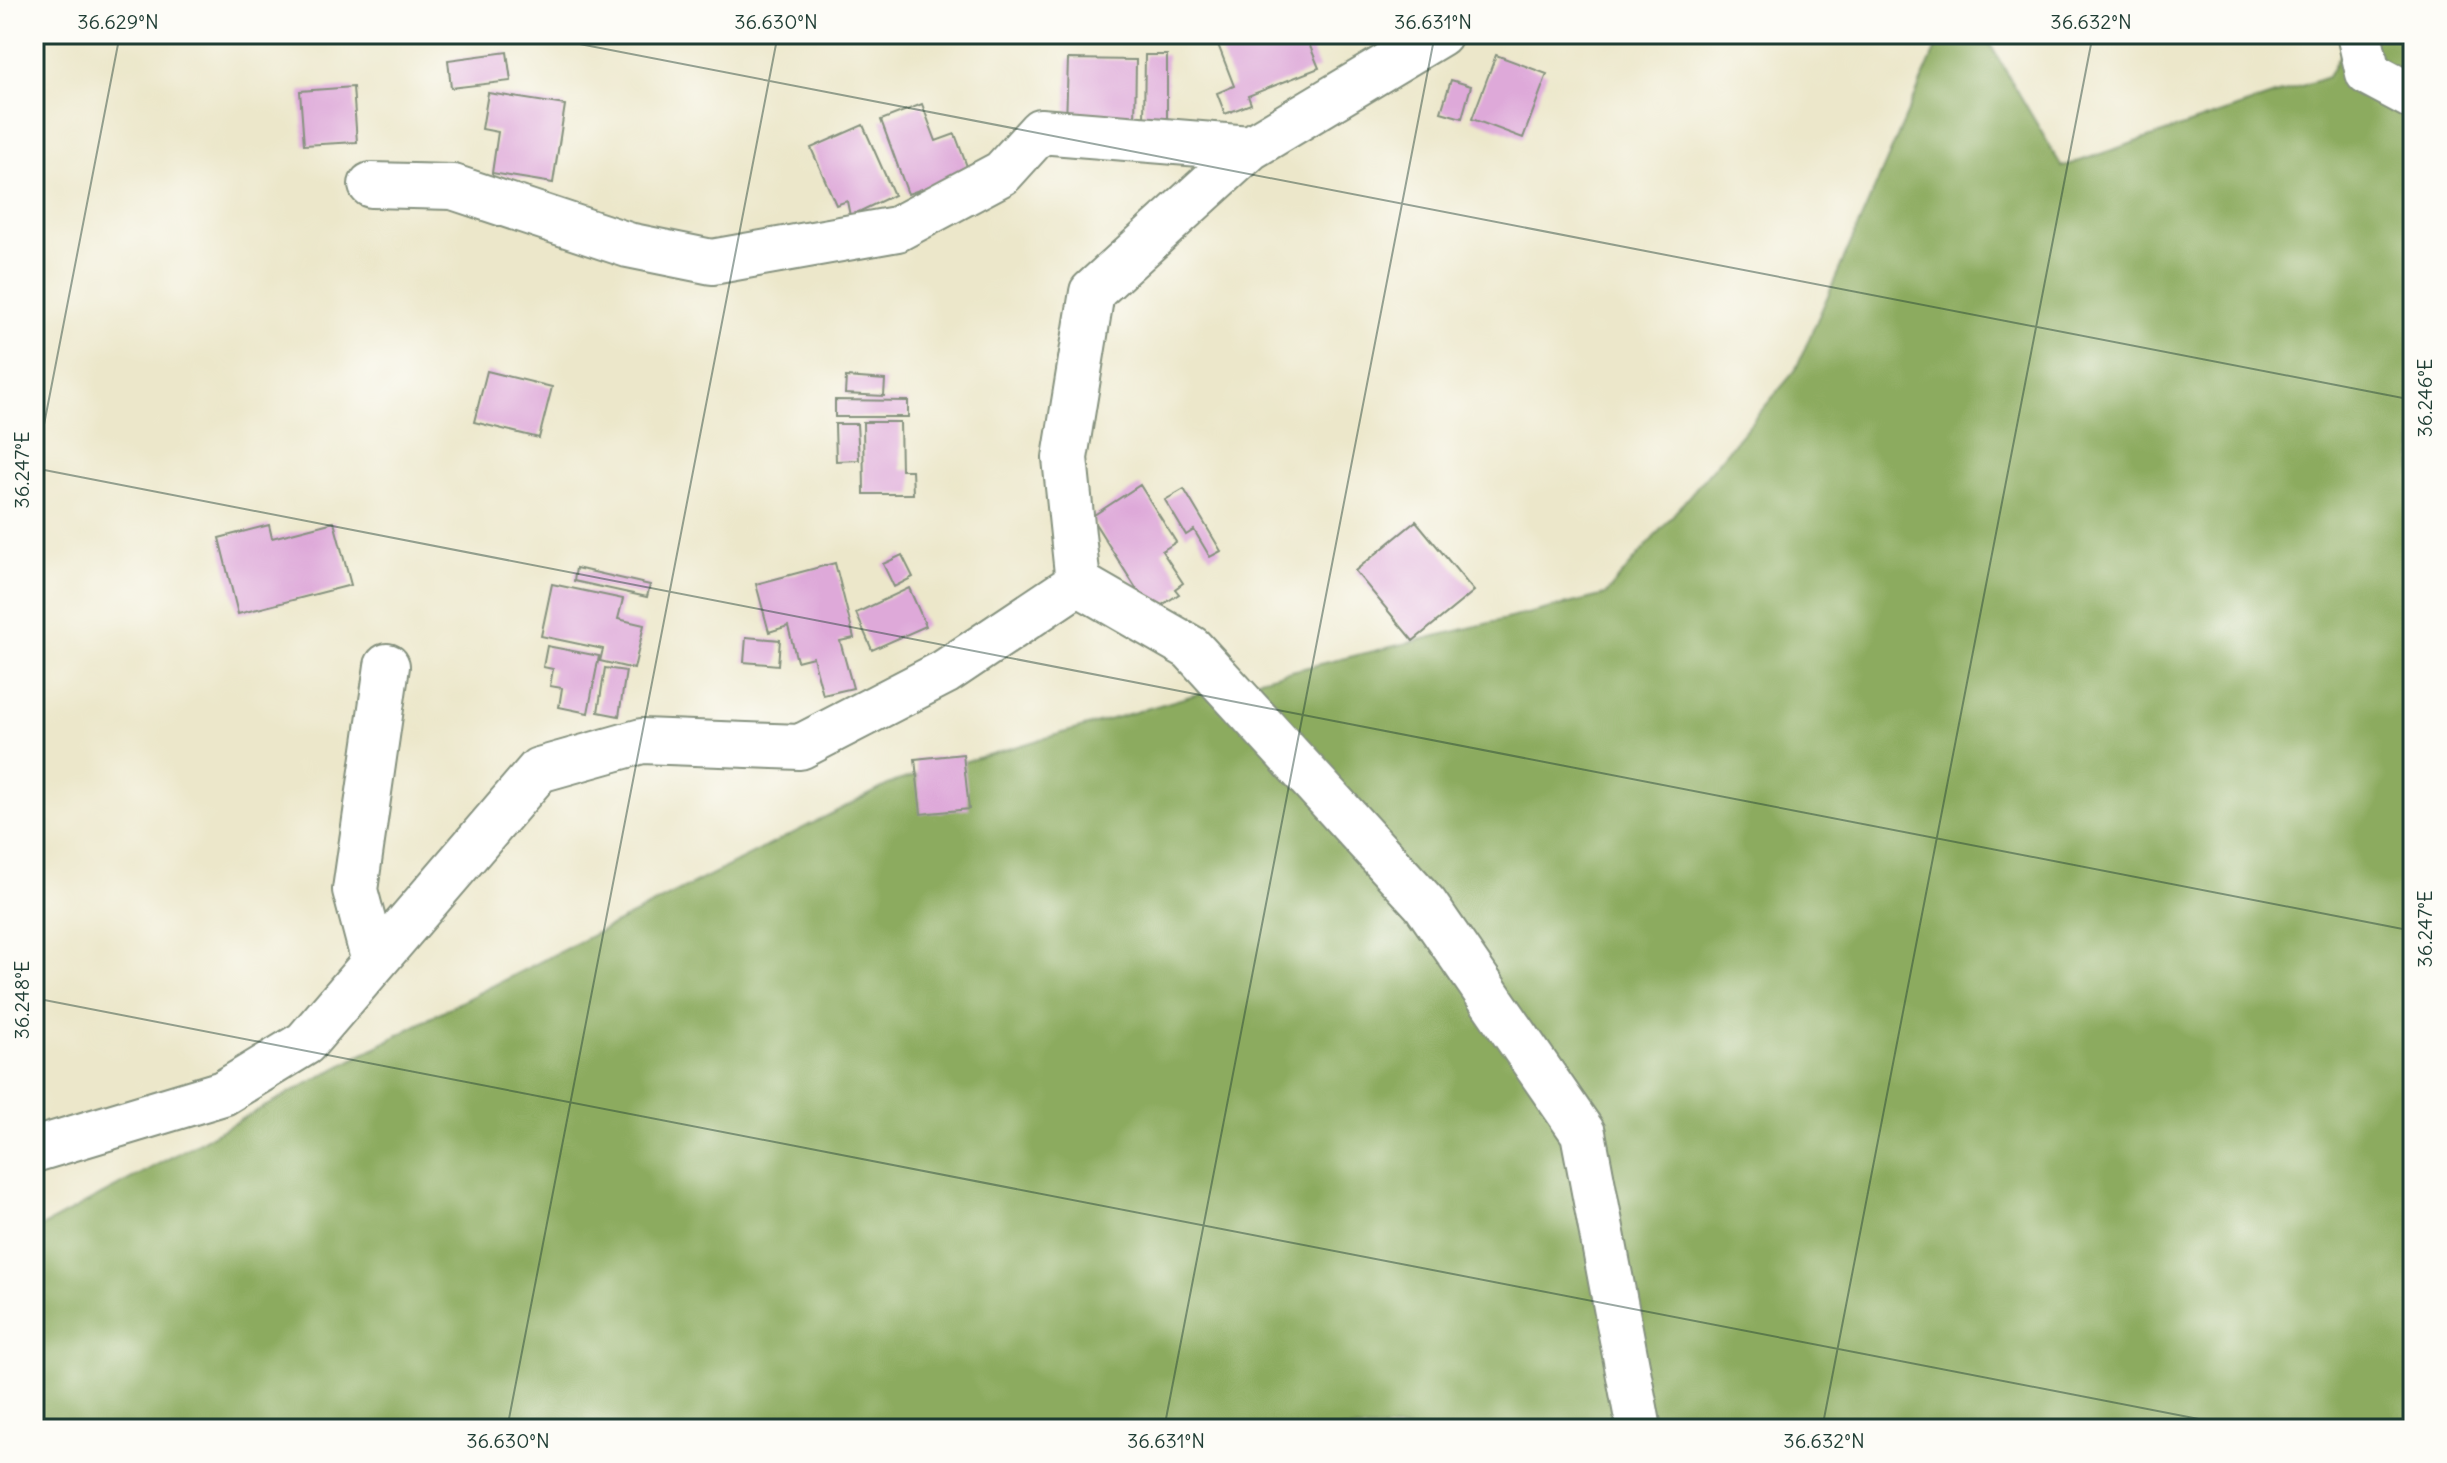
<svg xmlns="http://www.w3.org/2000/svg" width="2447" height="1463" viewBox="0 0 2447 1463" font-family="Delius,sans-serif">
	<style>
		.forest { fill: #8cab5f; stroke: #56744a; stroke-width: 2 }
		.building { fill: #dea9d9 }
		.lines { fill: none; stroke-linecap: round; stroke-linejoin: round }
		.minor-casing { stroke: #86927f; stroke-width: 48 }
		.minor { stroke: #fff; stroke-width: 44 }
		.ticks { fill: none; stroke: #1f3d34; stroke-width: 2; stroke-opacity: 0.45 }
		.neatline { fill: none; stroke: #1f3d34; stroke-width: 3 }
		.ticks-label { font-size: 20px; text-anchor: middle; fill: #1f3d34 }
	</style>
	<rect width="100%" height="100%" fill="#fdfcf7"/>
	<filter id="ink" filterUnits="userSpaceOnUse"><feTurbulence type="fractalNoise" baseFrequency=".0125" numOctaves="2"/><feDisplacementMap in="SourceGraphic" scale="16" xChannelSelector="R" yChannelSelector="G"/><feConvolveMatrix kernelMatrix="1 2 1 2 8 2 1 2 1" color-interpolation-filters="sRGB"/></filter>
	<filter id="wash" filterUnits="userSpaceOnUse"><feTurbulence type="fractalNoise" baseFrequency=".006" numOctaves="4" result="noise"/><feDisplacementMap in="SourceGraphic" scale="32" xChannelSelector="R" yChannelSelector="G"/><feGaussianBlur stdDeviation="1.8" result="paint"/><feColorMatrix in="noise" values="0 0 0 0 0 0 0 0 0 0 0 0 0 0 0 0 0 1.4 0 .05"/><feComposite in="paint" operator="in"/></filter>
	<g filter="url(#wash)">
		<rect width="100%" height="100%" fill="#ece7ca"/>
		<!-- forest -->
		<path class="forest" d="M 1942,34 L 1984,34 L 2062,167 L 2328,77 L 2351,34 L 2413,34 L 2413,1429 L 34,1429 L 34,1231 L 441,1012 L 894,782 L 1201,693 L 1605,595 L 1795,371 Z"/>
		<g id="blocks">
			<!-- building -->
			<path class="building" d="M 1214,34 L 1305,34 L 1319,68 L 1248,96 L 1251,104 L 1225,114 L 1217,93 L 1234,86 Z
				M 507,52 L 511,81 L 451,88 L 448,60 Z
				M 1145,55 L 1167,55 L 1167,121 L 1144,121 Z
				M 1496,55 L 1547,74 L 1523,138 L 1472,119 Z
				M 1068,59 L 1136,60 L 1135,125 L 1066,124 Z
				M 1451,80 L 1471,86 L 1462,118 L 1441,112 Z
				M 353,87 L 357,142 L 304,145 L 300,91 Z
				M 488,93 L 565,105 L 553,183 L 492,173 L 498,132 L 482,129 Z
				M 922,104 L 936,141 L 955,134 L 969,172 L 908,194 L 881,120 Z
				M 863,125 L 894,195 L 850,216 L 847,201 L 836,205 L 811,148 Z
				M 487,371 L 552,387 L 539,438 L 474,422 Z
				M 846,377 L 885,380 L 884,396 L 845,394 Z
				M 835,400 L 908,401 L 908,417 L 835,417 Z
				M 863,422 L 900,422 L 901,470 L 912,470 L 913,494 L 864,494 Z
				M 835,424 L 857,424 L 859,460 L 836,461 Z
				M 1140,485 L 1176,542 L 1162,551 L 1183,583 L 1175,589 L 1179,594 L 1151,612 L 1091,517 Z
				M 1184,489 L 1221,551 L 1210,557 L 1194,530 L 1186,535 L 1165,500 Z
				M 1416,521 L 1474,591 L 1413,641 L 1355,571 Z
				M 334,522 L 351,585 L 238,614 L 219,538 L 269,525 L 272,538 Z
				M 902,555 L 913,577 L 894,587 L 883,564 Z
				M 835,563 L 854,638 L 840,641 L 853,688 L 823,695 L 813,657 L 797,661 L 788,626 L 769,632 L 756,584 Z
				M 576,568 L 650,585 L 647,597 L 574,581 Z
				M 552,584 L 623,599 L 618,619 L 644,625 L 634,669 L 600,661 L 603,649 L 541,636 Z
				M 909,588 L 926,626 L 872,650 L 856,613 Z
				M 746,637 L 780,640 L 778,665 L 744,662 Z
				M 547,646 L 599,656 L 588,713 L 559,707 L 562,688 L 550,686 L 553,669 L 543,667 Z
				M 605,668 L 626,671 L 619,716 L 598,712 Z
				M 963,754 L 969,809 L 921,814 L 915,759 Z"/>
		</g>
	</g>
	<g filter="url(#ink)">
		<use href="#blocks" fill-opacity="0" stroke="#86927f" stroke-width="2"/>
		<g class="lines">
			<defs>
				<path id="minor" d="M 2359,34 L 2368,73 L 2413,97
					M 371,185 L 453,187 L 628,245 L 712,262 L 897,229 L 1002,173 L 1040,131 L 1250,148
					M 1078,583 L 1191,648 L 1425,904 L 1583,1133 L 1639,1429
					M 1078,583 L 1065,458 L 1092,292 L 1250,148 L 1440,34
					M 374,962 L 355,890 L 387,666
					M 34,1150 L 223,1093 L 305,1043 L 539,770 L 642,741 L 800,747 L 945,672 L 1078,583"/>
			</defs>
			<!-- minor casing -->
			<use href="#minor" class="minor-casing"/>
			<!-- minor -->
			<use href="#minor" class="minor"/>
		</g>
	</g>
	<!-- ticks -->
	<path class="ticks" d="M 528,34 L 2413,400M 34,468 L 2413,931M 34,476 L 120,34M 34,998 L 2250,1429M 507,1429 L 778,34M 1164,1429 L 1435,34M 1822,1429 L 2093,34"/>
	<!-- margin -->
	<rect width="2447" height="1463" fill="none" stroke="#fdfcf7" stroke-width="88"/>
	<rect x="44" y="44" width="2359" height="1375" class="neatline"/>
	<g class="ticks-label">
		<text x="118" y="29">36.629°N</text>
		<text x="776" y="29">36.630°N</text>
		<text x="1433" y="29">36.631°N</text>
		<text x="2091" y="29">36.632°N</text>
		<text transform="translate(2425 398) rotate(-90)" y="7">36.246°E</text>
		<text transform="translate(22 470) rotate(-90)" y="7">36.247°E</text>
		<text transform="translate(2425 929) rotate(-90)" y="7">36.247°E</text>
		<text transform="translate(22 1000) rotate(-90)" y="7">36.248°E</text>
		<text x="508" y="1448">36.630°N</text>
		<text x="1166" y="1448">36.631°N</text>
		<text x="1824" y="1448">36.632°N</text>
	</g>
</svg>
